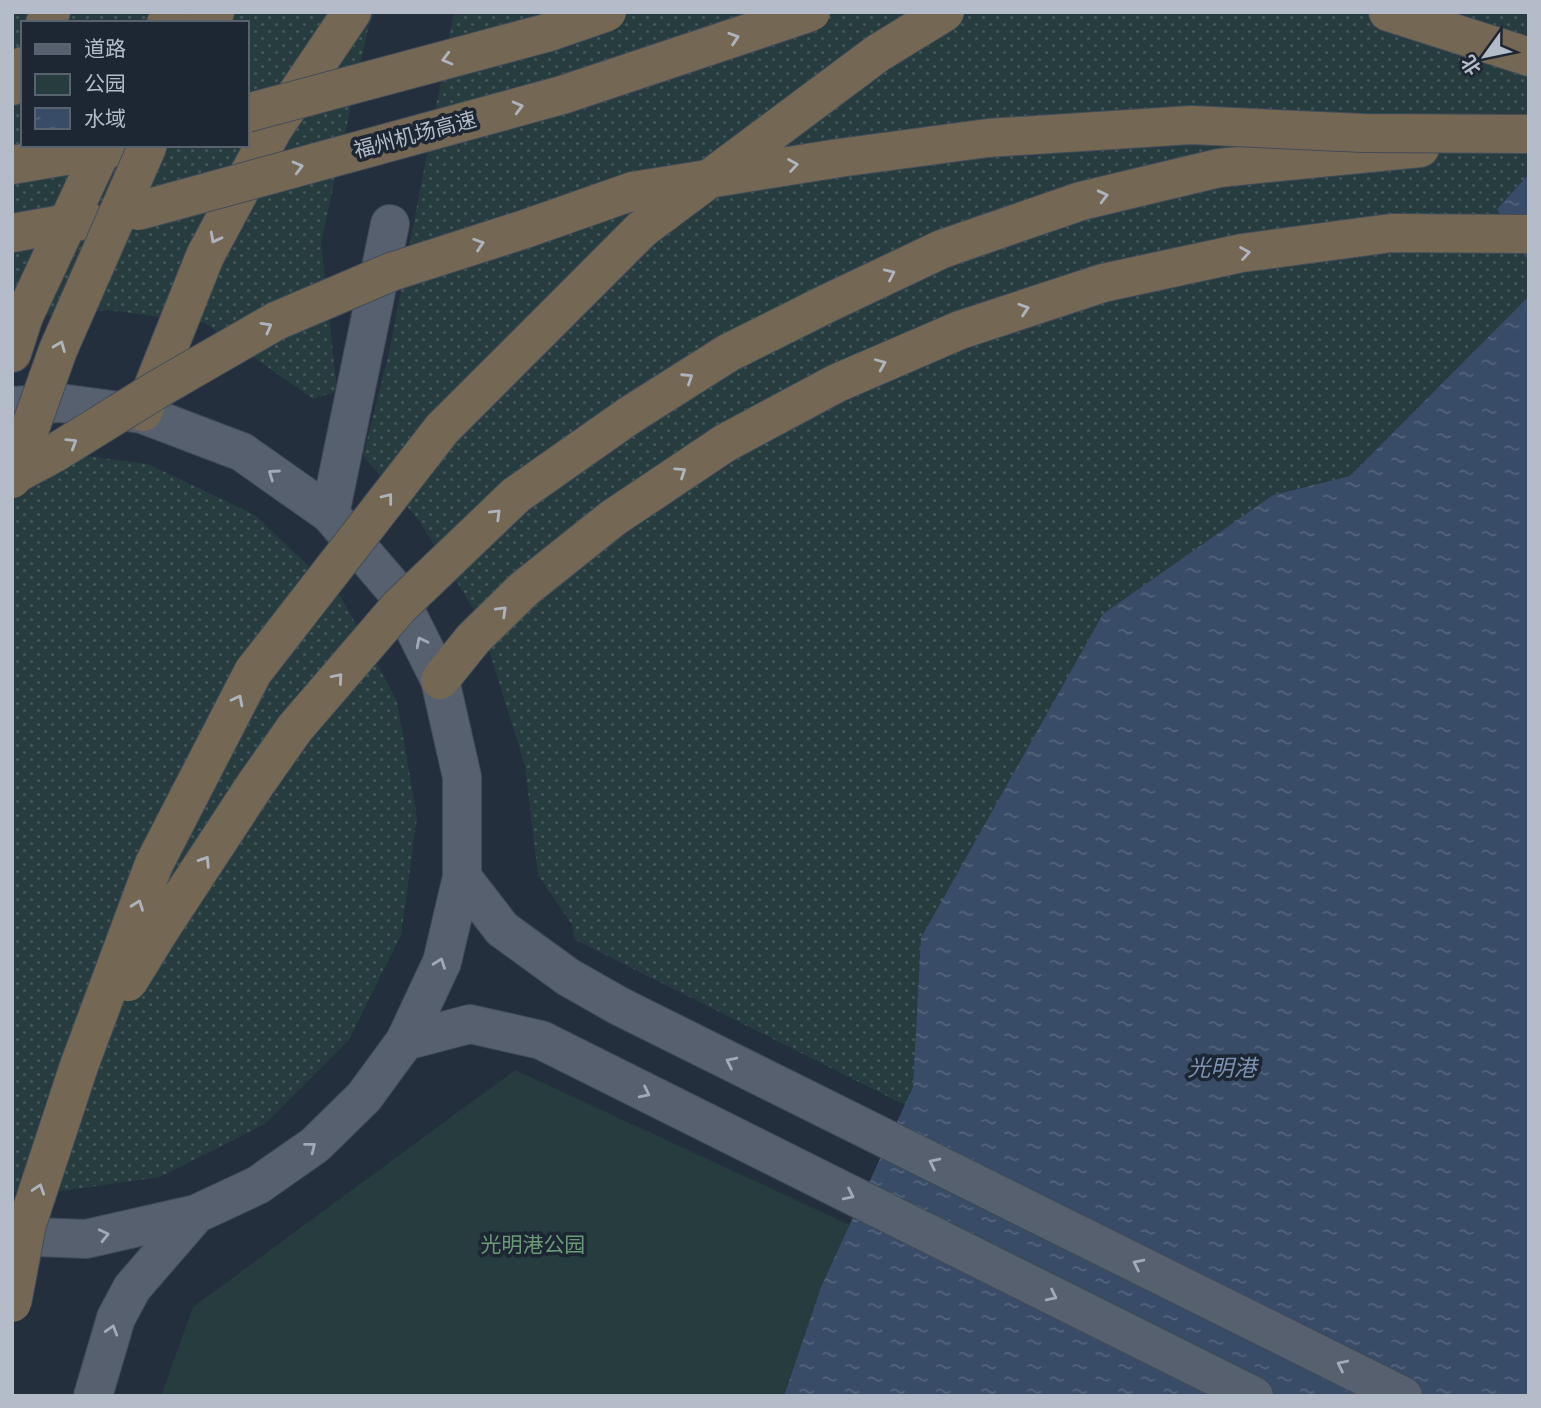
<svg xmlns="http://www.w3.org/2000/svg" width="1541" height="1408" viewBox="0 0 1541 1408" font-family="Arial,'Noto Sans SC',sans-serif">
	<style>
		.grass { fill: url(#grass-dots); fill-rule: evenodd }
		.park { fill: #263c3f }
		.water { fill: url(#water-ripples) }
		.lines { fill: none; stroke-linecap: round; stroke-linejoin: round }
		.major-casing { stroke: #414a57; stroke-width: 40 }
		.highway-casing { stroke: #434c59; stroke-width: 40 }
		.major { stroke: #56606e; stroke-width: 38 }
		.highway { stroke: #746855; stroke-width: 38 }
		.highway-bridge-casing { stroke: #434c59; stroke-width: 40; stroke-linecap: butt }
		.highway-bridge { stroke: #746855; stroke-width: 38 }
		.oneway { stroke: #aeb4bd }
		.oneway2 { stroke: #a1aab7 }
		.labels { text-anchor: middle; stroke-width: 7; stroke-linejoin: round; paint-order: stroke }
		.street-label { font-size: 21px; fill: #b4bcc9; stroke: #1d2633 }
		.park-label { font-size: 21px; fill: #6b9a76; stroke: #1d2633 }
		.water-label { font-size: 23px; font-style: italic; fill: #7c92b1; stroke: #1d2633 }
	</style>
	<defs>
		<pattern id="grass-dots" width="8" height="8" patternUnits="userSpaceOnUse" patternTransform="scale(1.75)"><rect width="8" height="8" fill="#263c3f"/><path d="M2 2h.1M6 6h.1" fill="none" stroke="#435659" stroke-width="1.8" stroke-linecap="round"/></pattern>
		<pattern id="water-ripples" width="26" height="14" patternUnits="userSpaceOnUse" patternTransform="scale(1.75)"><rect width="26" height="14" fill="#394c67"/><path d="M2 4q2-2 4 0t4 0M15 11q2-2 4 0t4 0" fill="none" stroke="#53647b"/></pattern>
	</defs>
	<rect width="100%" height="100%" fill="#242f3e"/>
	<!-- grass -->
	<path class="grass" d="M 12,12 L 375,12 L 368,29 L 321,242 L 337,391 L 313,399 L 205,323 L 108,310 L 12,319 ZM 23,23 L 247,23 L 247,145 L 23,145 Z
		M 454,12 L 1529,12 L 1529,174 L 1497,209 L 1529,263 L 1529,296 L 1350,476 L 1273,495 L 913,1087 L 905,1105 L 574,939 L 573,926 L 538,875 L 525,766 L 479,618 L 418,519 L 363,456 L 389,353 Z
		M 31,449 L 148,464 L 255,515 L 341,597 L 397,701 L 417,818 L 401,935 L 348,1041 L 265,1124 L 160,1177 L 33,1195 L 12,1191 L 12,453 Z"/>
	<!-- park -->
	<path class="park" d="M 515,1070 L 850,1225 L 821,1287 L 784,1396 L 161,1396 L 193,1307 Z"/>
	<!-- water -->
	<path class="water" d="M 1529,174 L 1529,263 L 1497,209 Z
		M 1529,296 L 1529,1396 L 784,1396 L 821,1287 L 913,1087 L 921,938 L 1103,614 L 1273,495 L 1350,476 Z"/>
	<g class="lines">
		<defs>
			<path id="major" d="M 12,406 L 60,403 L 142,414 L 242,452 L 330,514 L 395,590 L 440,680 L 462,777 L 462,877 L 442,962 L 405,1041 L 364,1097 L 315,1145 L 258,1185 L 196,1214 L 86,1239 L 12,1236
				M 330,514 L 390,224
				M 462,877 L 502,929 L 568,977 L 619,1006 L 1403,1396
				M 405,1041 L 470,1024 L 541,1040 L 1254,1396
				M 93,1396 L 116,1318 L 132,1288 L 196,1214"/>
			<path id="highway" d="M 1388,12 L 1529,57
				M 45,23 L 51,12
				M 166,23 L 172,12
				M 208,23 L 215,12
				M 12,86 L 23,66
				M 12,165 L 123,146
				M 12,233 L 86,220
				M 12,353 L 24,316 L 104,145
				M 143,412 L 205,256 L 273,129 L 352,12
				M 630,415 L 728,353 L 828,303 L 942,249 L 1081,201 L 1219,168 L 1420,148
				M 440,680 L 473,639 L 524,589 L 613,518 L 725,443 L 837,383 L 960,330 L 1103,283 L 1242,253 L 1391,233 L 1529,234"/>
		</defs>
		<!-- major casing -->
		<use href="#major" class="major-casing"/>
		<!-- highway casing -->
		<use href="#highway" class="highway-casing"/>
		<!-- major -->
		<use href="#major" class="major"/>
		<!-- highway -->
		<use href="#highway" class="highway"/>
		<defs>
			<path id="highway-bridge" d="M 247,113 L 546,33 L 607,12
				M 138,211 L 562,95 L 811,12
				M 12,476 L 53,454 L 158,389 L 276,321 L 391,272 L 525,229 L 633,191 L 839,158 L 988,138 L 1191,125 L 1364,133 L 1529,134
				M 12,479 L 58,350 L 148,145
				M 128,982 L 160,930 L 255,785 L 295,728 L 399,607 L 516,495 L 630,415
				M 12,1303 L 27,1224 L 79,1066 L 154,864 L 253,672 L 442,429 L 642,229 L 878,53 L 945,12"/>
		</defs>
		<!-- highway-bridge casing -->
		<use href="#highway-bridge" class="highway-bridge-casing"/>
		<!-- highway-bridge -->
		<use href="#highway-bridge" class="highway-bridge"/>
	</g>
	<!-- one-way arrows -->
	<defs><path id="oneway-chevron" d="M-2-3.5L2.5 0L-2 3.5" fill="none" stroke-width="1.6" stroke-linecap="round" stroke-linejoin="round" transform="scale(1.75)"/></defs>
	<g class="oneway">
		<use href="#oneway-chevron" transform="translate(734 38) rotate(-18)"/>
		<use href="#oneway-chevron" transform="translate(447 59) rotate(165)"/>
		<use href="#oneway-chevron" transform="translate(518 107) rotate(-15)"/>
		<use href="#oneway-chevron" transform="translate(793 165) rotate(-9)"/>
		<use href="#oneway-chevron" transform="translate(298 167) rotate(-15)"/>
		<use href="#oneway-chevron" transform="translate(1103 196) rotate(-14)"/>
		<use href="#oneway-chevron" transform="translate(215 238) rotate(118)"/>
		<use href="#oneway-chevron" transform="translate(479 244) rotate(-18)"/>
		<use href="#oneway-chevron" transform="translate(1245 253) rotate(-9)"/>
		<use href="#oneway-chevron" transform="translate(890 274) rotate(-25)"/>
		<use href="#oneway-chevron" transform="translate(1024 309) rotate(-18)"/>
		<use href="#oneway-chevron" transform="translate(267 327) rotate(-29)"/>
		<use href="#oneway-chevron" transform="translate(60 346) rotate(-68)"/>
		<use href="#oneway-chevron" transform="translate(881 364) rotate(-23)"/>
		<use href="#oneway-chevron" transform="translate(688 378) rotate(-33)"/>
		<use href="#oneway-chevron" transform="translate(72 443) rotate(-32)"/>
		<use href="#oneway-chevron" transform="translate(681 472) rotate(-34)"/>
		<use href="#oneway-chevron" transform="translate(388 498) rotate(-52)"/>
		<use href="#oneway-chevron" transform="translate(496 514) rotate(-44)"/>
		<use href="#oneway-chevron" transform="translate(502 611) rotate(-44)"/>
		<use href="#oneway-chevron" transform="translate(338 678) rotate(-50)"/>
		<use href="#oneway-chevron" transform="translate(238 700) rotate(-63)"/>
		<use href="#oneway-chevron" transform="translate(205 861) rotate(-57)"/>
		<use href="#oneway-chevron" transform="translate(138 905) rotate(-70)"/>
		<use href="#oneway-chevron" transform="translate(39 1189) rotate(-72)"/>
	</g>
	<g class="oneway2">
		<use href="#oneway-chevron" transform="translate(273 474) rotate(-145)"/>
		<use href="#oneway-chevron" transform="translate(421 642) rotate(-117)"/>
		<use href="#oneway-chevron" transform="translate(440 963) rotate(-70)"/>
		<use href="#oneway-chevron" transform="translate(731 1062) rotate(-154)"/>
		<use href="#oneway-chevron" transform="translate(645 1093) rotate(26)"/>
		<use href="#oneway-chevron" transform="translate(311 1147) rotate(-38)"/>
		<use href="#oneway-chevron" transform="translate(934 1163) rotate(-154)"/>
		<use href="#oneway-chevron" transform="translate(849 1195) rotate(26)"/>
		<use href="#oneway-chevron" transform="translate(104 1235) rotate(-13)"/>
		<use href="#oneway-chevron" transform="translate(1138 1264) rotate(-154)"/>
		<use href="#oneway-chevron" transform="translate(1052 1296) rotate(26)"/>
		<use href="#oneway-chevron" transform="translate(112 1330) rotate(-73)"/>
		<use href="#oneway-chevron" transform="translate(1342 1365) rotate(-154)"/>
	</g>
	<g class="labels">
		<!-- street labels -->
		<g class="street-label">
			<text transform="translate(415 135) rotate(-15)" y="7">福州机场高速</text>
		</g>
		<!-- park labels -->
		<g class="park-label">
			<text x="533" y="1252">光明港公园</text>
		</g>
		<!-- water labels -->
		<g class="water-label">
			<text x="1222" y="1076">光明港</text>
		</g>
	</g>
	<!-- border -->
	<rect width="1541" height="1408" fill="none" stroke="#b4bcc9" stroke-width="28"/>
	<!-- legend -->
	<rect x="21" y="21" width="228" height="126" fill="#1d2633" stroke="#59626f" stroke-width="2"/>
	<rect x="35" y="44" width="35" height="10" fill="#56606e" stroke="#59626f" stroke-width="2"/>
	<text x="84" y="56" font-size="21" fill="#b4bcc9">道路</text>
	<rect x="35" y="74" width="35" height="21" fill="#263c3f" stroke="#59626f" stroke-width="2"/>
	<text x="84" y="91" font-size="21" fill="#b4bcc9">公园</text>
	<rect x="35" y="108" width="35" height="21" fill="url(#water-ripples)" stroke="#59626f" stroke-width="2"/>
	<text x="84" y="126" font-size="21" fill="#b4bcc9">水域</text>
	<!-- north arrow -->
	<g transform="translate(1485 56) rotate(237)" stroke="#1d2633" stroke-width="5" paint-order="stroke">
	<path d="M0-5L12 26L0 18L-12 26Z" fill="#b4bcc9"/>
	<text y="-10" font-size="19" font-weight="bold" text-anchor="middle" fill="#b4bcc9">北</text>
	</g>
</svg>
